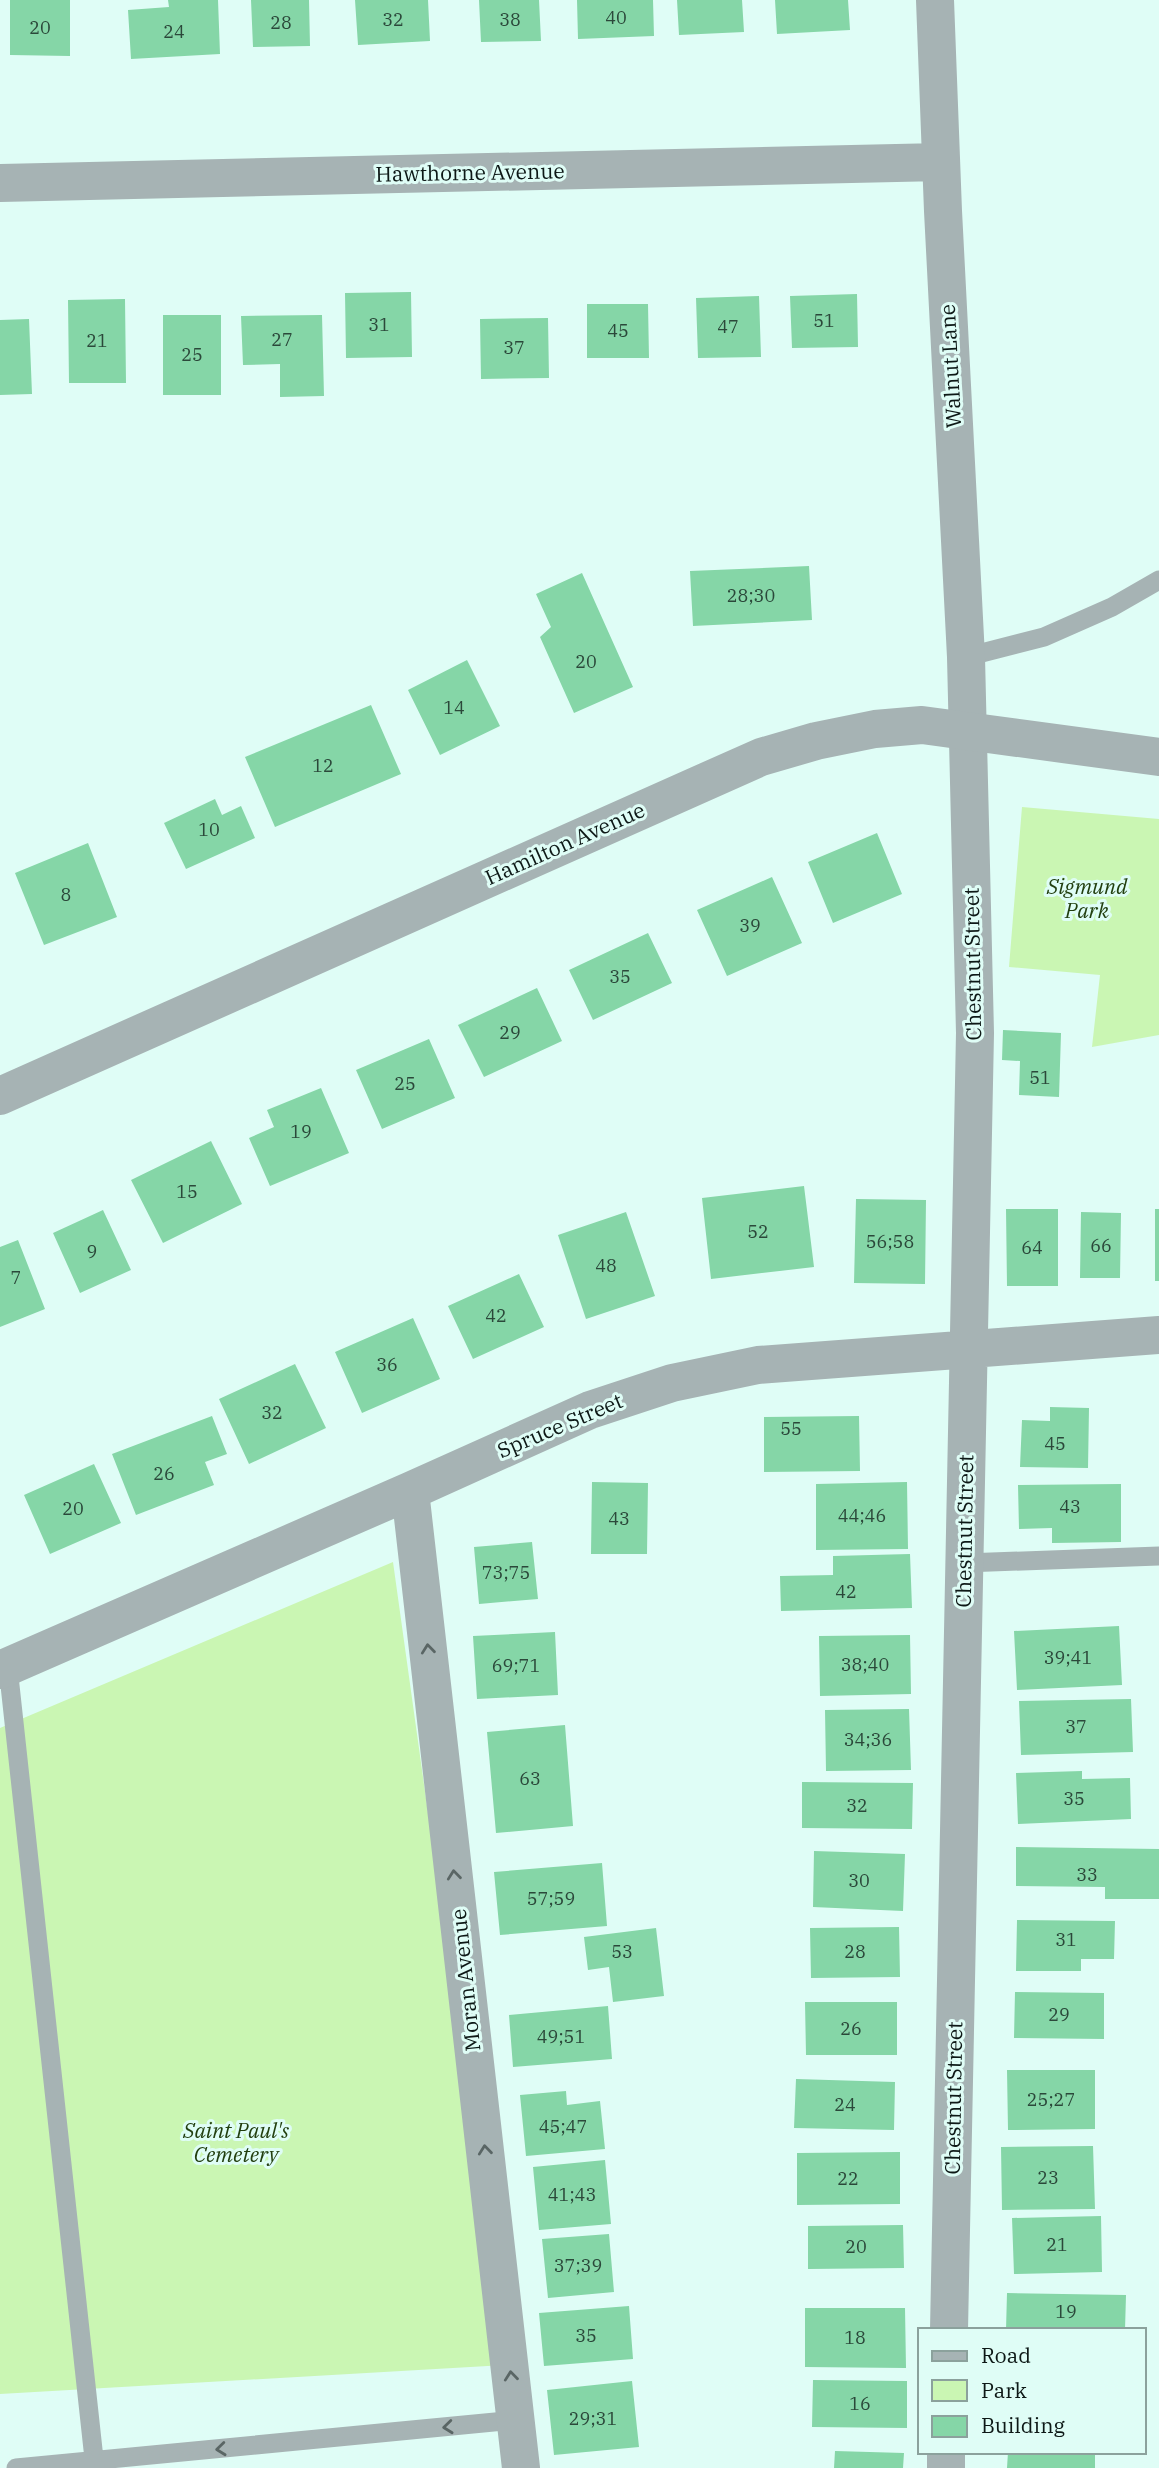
<svg xmlns="http://www.w3.org/2000/svg" width="1159" height="2468" viewBox="0 0 1159 2468" font-family="'IBM Plex Serif',serif">
	<style>
		.green { fill: #caf6b3 }
		.building { fill: #85d6a7 }
		.lines { fill: none; stroke-linecap: round; stroke-linejoin: round }
		.service { stroke: #a6b3b4; stroke-width: 19 }
		.minor { stroke: #a6b3b4; stroke-width: 38 }
		.tertiary { stroke: #a6b3b4; stroke-width: 38 }
		.oneway { stroke: #5a6665 }
		.labels { text-anchor: middle; stroke-width: 6; stroke-linejoin: round; paint-order: stroke }
		.number-label { font-size: 18px; fill: #2b483a }
		.street-label { font-size: 21px; fill: #0d1816; stroke: #dffdf6 }
		.park-label { font-size: 21px; font-style: italic; fill: #223f0f; stroke: #dffdf6 }
	</style>
	<rect width="100%" height="100%" fill="#dffdf6"/>
	<!-- green -->
	<path class="green" d="M 1022,807 L 1159,819 L 1159,1035 L 1092,1047 L 1100,975 L 1009,967 Z
		M 393,1562 L 505,2365 L 0,2394 L 0,1728 Z"/>
	<!-- building -->
	<path class="building" d="M 10,0 L 70,0 L 70,56 L 10,55 Z
		M 168,0 L 218,0 L 220,54 L 131,59 L 128,10 L 169,7 Z
		M 251,0 L 309,0 L 310,46 L 253,47 Z
		M 355,0 L 428,0 L 430,41 L 358,45 Z
		M 479,0 L 539,0 L 541,41 L 481,42 Z
		M 577,0 L 653,0 L 654,36 L 578,39 Z
		M 677,0 L 742,0 L 744,32 L 679,35 Z
		M 775,0 L 848,0 L 850,30 L 777,34 Z
		M 411,292 L 412,357 L 346,358 L 345,293 Z
		M 857,294 L 858,347 L 792,348 L 790,296 Z
		M 759,296 L 761,357 L 698,358 L 696,298 Z
		M 125,299 L 126,383 L 69,383 L 68,300 Z
		M 587,304 L 648,304 L 649,358 L 587,358 Z
		M 163,315 L 221,315 L 221,395 L 163,395 Z
		M 322,315 L 324,396 L 280,397 L 280,364 L 243,365 L 241,316 Z
		M 548,318 L 549,378 L 481,379 L 480,319 Z
		M 29,319 L 32,394 L 0,395 L 0,320 Z
		M 809,566 L 812,620 L 693,626 L 690,571 Z
		M 582,573 L 633,687 L 574,713 L 540,637 L 551,627 L 536,594 Z
		M 467,660 L 500,726 L 440,755 L 408,690 Z
		M 371,705 L 401,774 L 275,827 L 245,757 Z
		M 215,799 L 222,815 L 241,806 L 255,838 L 186,869 L 164,823 Z
		M 877,833 L 902,894 L 833,923 L 808,862 Z
		M 88,843 L 117,917 L 44,945 L 15,873 Z
		M 772,877 L 802,943 L 727,976 L 697,910 Z
		M 648,933 L 672,983 L 593,1020 L 569,970 Z
		M 537,988 L 562,1041 L 484,1077 L 458,1025 Z
		M 1003,1030 L 1061,1033 L 1059,1097 L 1019,1095 L 1020,1061 L 1002,1060 Z
		M 429,1039 L 455,1098 L 382,1129 L 356,1070 Z
		M 321,1088 L 349,1153 L 270,1186 L 249,1138 L 274,1127 L 267,1110 Z
		M 211,1141 L 242,1204 L 163,1243 L 131,1180 Z
		M 804,1186 L 814,1267 L 711,1279 L 702,1198 Z
		M 856,1199 L 926,1200 L 925,1284 L 854,1283 Z
		M 1006,1209 L 1058,1209 L 1058,1286 L 1007,1286 Z
		M 1155,1209 L 1159,1209 L 1159,1281 L 1155,1281 Z
		M 103,1210 L 131,1270 L 80,1293 L 53,1233 Z
		M 626,1212 L 655,1296 L 586,1319 L 558,1235 Z
		M 1081,1212 L 1121,1213 L 1120,1278 L 1080,1278 Z
		M 18,1240 L 45,1309 L 0,1327 L 0,1247 Z
		M 519,1274 L 544,1327 L 473,1359 L 448,1306 Z
		M 413,1318 L 440,1379 L 362,1413 L 335,1352 Z
		M 295,1364 L 326,1428 L 249,1464 L 219,1399 Z
		M 1050,1407 L 1089,1408 L 1088,1468 L 1020,1467 L 1022,1420 L 1050,1421 Z
		M 212,1416 L 227,1454 L 205,1462 L 214,1485 L 136,1515 L 112,1454 Z
		M 859,1416 L 860,1471 L 764,1472 L 764,1417 Z
		M 94,1464 L 121,1523 L 50,1554 L 24,1495 Z
		M 592,1482 L 648,1483 L 647,1554 L 591,1554 Z
		M 907,1482 L 908,1549 L 816,1550 L 816,1484 Z
		M 1121,1484 L 1121,1542 L 1052,1543 L 1052,1528 L 1019,1529 L 1018,1485 Z
		M 532,1542 L 538,1599 L 479,1604 L 474,1547 Z
		M 910,1554 L 912,1608 L 781,1611 L 780,1576 L 833,1575 L 833,1556 Z
		M 1119,1626 L 1122,1685 L 1017,1690 L 1014,1631 Z
		M 555,1632 L 558,1695 L 477,1699 L 473,1636 Z
		M 910,1635 L 911,1694 L 820,1696 L 819,1636 Z
		M 1131,1699 L 1133,1752 L 1021,1755 L 1019,1701 Z
		M 909,1709 L 911,1770 L 826,1771 L 825,1710 Z
		M 565,1725 L 573,1826 L 496,1833 L 487,1732 Z
		M 1082,1771 L 1082,1779 L 1130,1778 L 1131,1819 L 1018,1824 L 1016,1773 Z
		M 802,1782 L 913,1783 L 912,1829 L 802,1828 Z
		M 1016,1847 L 1159,1849 L 1159,1899 L 1105,1899 L 1105,1887 L 1016,1886 Z
		M 814,1851 L 905,1854 L 903,1911 L 813,1907 Z
		M 602,1863 L 607,1926 L 500,1935 L 494,1872 Z
		M 1017,1920 L 1115,1921 L 1114,1959 L 1081,1959 L 1081,1971 L 1016,1971 Z
		M 899,1927 L 900,1977 L 811,1978 L 810,1928 Z
		M 656,1928 L 664,1996 L 613,2002 L 609,1967 L 588,1970 L 584,1937 Z
		M 1015,1992 L 1104,1993 L 1104,2039 L 1014,2038 Z
		M 805,2002 L 897,2002 L 897,2055 L 806,2055 Z
		M 608,2006 L 612,2059 L 513,2067 L 509,2015 Z
		M 1007,2070 L 1095,2070 L 1095,2129 L 1008,2130 Z
		M 796,2079 L 895,2082 L 894,2130 L 794,2128 Z
		M 566,2091 L 567,2105 L 600,2101 L 605,2149 L 526,2156 L 520,2095 Z
		M 1093,2146 L 1095,2209 L 1002,2210 L 1001,2147 Z
		M 900,2152 L 900,2204 L 797,2205 L 797,2153 Z
		M 605,2160 L 611,2224 L 539,2230 L 533,2167 Z
		M 1101,2216 L 1102,2272 L 1014,2274 L 1012,2218 Z
		M 903,2225 L 904,2268 L 808,2269 L 808,2226 Z
		M 609,2234 L 614,2292 L 548,2298 L 542,2239 Z
		M 1007,2293 L 1126,2295 L 1125,2330 L 1006,2330 Z
		M 629,2306 L 633,2359 L 544,2366 L 539,2313 Z
		M 805,2308 L 905,2308 L 906,2368 L 805,2367 Z
		M 813,2380 L 907,2381 L 907,2428 L 812,2427 Z
		M 632,2381 L 639,2447 L 554,2455 L 547,2390 Z
		M 835,2451 L 904,2453 L 903,2468 L 834,2468 Z
		M 1008,2452 L 1095,2452 L 1095,2468 L 1007,2468 Z"/>
	<g class="lines">
		<!-- service -->
		<path class="service" d="M 966,657 L 1044,637 L 1112,607 L 1159,580
			M 964,1563 L 1159,1556
			M 8,1667 L 95,2468
			M 16,2468 L 516,2420"/>
		<!-- minor -->
		<path class="minor" d="M 935,0 L 943,211 L 966,657 L 975,1033 L 949,2330
			M 0,183 L 941,162
			M 410,1491 L 521,2468
			M 0,1670 L 410,1491 L 590,1410 L 672,1383 L 758,1365 L 1159,1335
			M 946,2468 L 946,2452"/>
		<!-- tertiary -->
		<path class="tertiary" d="M 0,1096 L 761,757 L 816,741 L 875,729 L 922,725 L 1159,757"/>
	</g>
	<!-- one-way arrows -->
	<defs><path id="oneway-chevron" d="M-2-3.5L2.5 0L-2 3.5" fill="none" stroke-width="1.6" stroke-linecap="round" stroke-linejoin="round" transform="scale(1.75)"/></defs>
	<g class="oneway">
		<use href="#oneway-chevron" transform="translate(428 1649) rotate(-96)"/>
		<use href="#oneway-chevron" transform="translate(454 1875) rotate(-96)"/>
		<use href="#oneway-chevron" transform="translate(485 2150) rotate(-96)"/>
		<use href="#oneway-chevron" transform="translate(511 2376) rotate(-96)"/>
		<use href="#oneway-chevron" transform="translate(448 2427) rotate(174)"/>
		<use href="#oneway-chevron" transform="translate(221 2449) rotate(174)"/>
	</g>
	<g class="labels">
		<!-- number labels -->
		<g class="number-label">
			<text x="616" y="24">40</text>
			<text x="393" y="26">32</text>
			<text x="510" y="26">38</text>
			<text x="281" y="29">28</text>
			<text x="40" y="34">20</text>
			<text x="174" y="38">24</text>
			<text x="824" y="327">51</text>
			<text x="379" y="331">31</text>
			<text x="728" y="333">47</text>
			<text x="618" y="337">45</text>
			<text x="282" y="346">27</text>
			<text x="97" y="347">21</text>
			<text x="514" y="354">37</text>
			<text x="192" y="361">25</text>
			<text x="751" y="602">28;30</text>
			<text x="586" y="668">20</text>
			<text x="454" y="714">14</text>
			<text x="323" y="772">12</text>
			<text x="209" y="836">10</text>
			<text x="66" y="901">8</text>
			<text x="750" y="932">39</text>
			<text x="620" y="983">35</text>
			<text x="510" y="1039">29</text>
			<text x="1040" y="1084">51</text>
			<text x="405" y="1090">25</text>
			<text x="301" y="1138">19</text>
			<text x="187" y="1198">15</text>
			<text x="758" y="1238">52</text>
			<text x="890" y="1248">56;58</text>
			<text x="1101" y="1252">66</text>
			<text x="1032" y="1254">64</text>
			<text x="92" y="1258">9</text>
			<text x="606" y="1272">48</text>
			<text x="16" y="1284">7</text>
			<text x="496" y="1322">42</text>
			<text x="387" y="1371">36</text>
			<text x="272" y="1419">32</text>
			<text x="791" y="1435">55</text>
			<text x="1055" y="1450">45</text>
			<text x="164" y="1480">26</text>
			<text x="1070" y="1513">43</text>
			<text x="73" y="1515">20</text>
			<text x="862" y="1522">44;46</text>
			<text x="619" y="1525">43</text>
			<text x="506" y="1579">73;75</text>
			<text x="846" y="1598">42</text>
			<text x="1068" y="1664">39;41</text>
			<text x="865" y="1671">38;40</text>
			<text x="516" y="1672">69;71</text>
			<text x="1076" y="1733">37</text>
			<text x="868" y="1746">34;36</text>
			<text x="530" y="1785">63</text>
			<text x="1074" y="1805">35</text>
			<text x="857" y="1812">32</text>
			<text x="1087" y="1881">33</text>
			<text x="859" y="1887">30</text>
			<text x="551" y="1905">57;59</text>
			<text x="1066" y="1946">31</text>
			<text x="622" y="1958">53</text>
			<text x="855" y="1958">28</text>
			<text x="1059" y="2021">29</text>
			<text x="851" y="2035">26</text>
			<text x="561" y="2043">49;51</text>
			<text x="1051" y="2106">25;27</text>
			<text x="845" y="2111">24</text>
			<text x="563" y="2133">45;47</text>
			<text x="1048" y="2184">23</text>
			<text x="848" y="2185">22</text>
			<text x="572" y="2201">41;43</text>
			<text x="1057" y="2251">21</text>
			<text x="856" y="2253">20</text>
			<text x="578" y="2272">37;39</text>
			<text x="1066" y="2318">19</text>
			<text x="586" y="2342">35</text>
			<text x="855" y="2344">18</text>
			<text x="860" y="2410">16</text>
			<text x="593" y="2425">29;31</text>
		</g>
		<!-- street labels -->
		<g class="street-label">
			<text transform="translate(470 173) rotate(-1)" y="7">Hawthorne Avenue</text>
			<text transform="translate(951 366) rotate(-93)" y="7">Walnut Lane</text>
			<text transform="translate(565 844) rotate(-24)" y="7">Hamilton Avenue</text>
			<text transform="translate(973 964) rotate(-91)" y="7">Chestnut Street</text>
			<text transform="translate(560 1426) rotate(-23)" y="7">Spruce Street</text>
			<text transform="translate(965 1531) rotate(-89)" y="7">Chestnut Street</text>
			<text transform="translate(466 1980) rotate(-96)" y="7">Moran Avenue</text>
			<text transform="translate(954 2098) rotate(-89)" y="7">Chestnut Street</text>
		</g>
		<!-- park labels -->
		<g class="park-label">
			<text x="1087" y="894">Sigmund<tspan x="1087" dy="24">Park</tspan></text>
			<text x="236" y="2138">Saint Paul's<tspan x="236" dy="24">Cemetery</tspan></text>
		</g>
	</g>
	<!-- legend -->
	<rect x="918" y="2328" width="228" height="126" fill="#dffdf6" stroke="#8ba19c" stroke-width="2"/>
	<rect x="932" y="2351" width="35" height="10" fill="#a6b3b4" stroke="#8ba19c" stroke-width="2"/>
	<text x="981" y="2363" font-size="21" fill="#0d1816">Road</text>
	<rect x="932" y="2380" width="35" height="21" fill="#caf6b3" stroke="#8ba19c" stroke-width="2"/>
	<text x="981" y="2398" font-size="21" fill="#0d1816">Park</text>
	<rect x="932" y="2416" width="35" height="21" fill="#85d6a7" stroke="#8ba19c" stroke-width="2"/>
	<text x="981" y="2433" font-size="21" fill="#0d1816">Building</text>
</svg>
